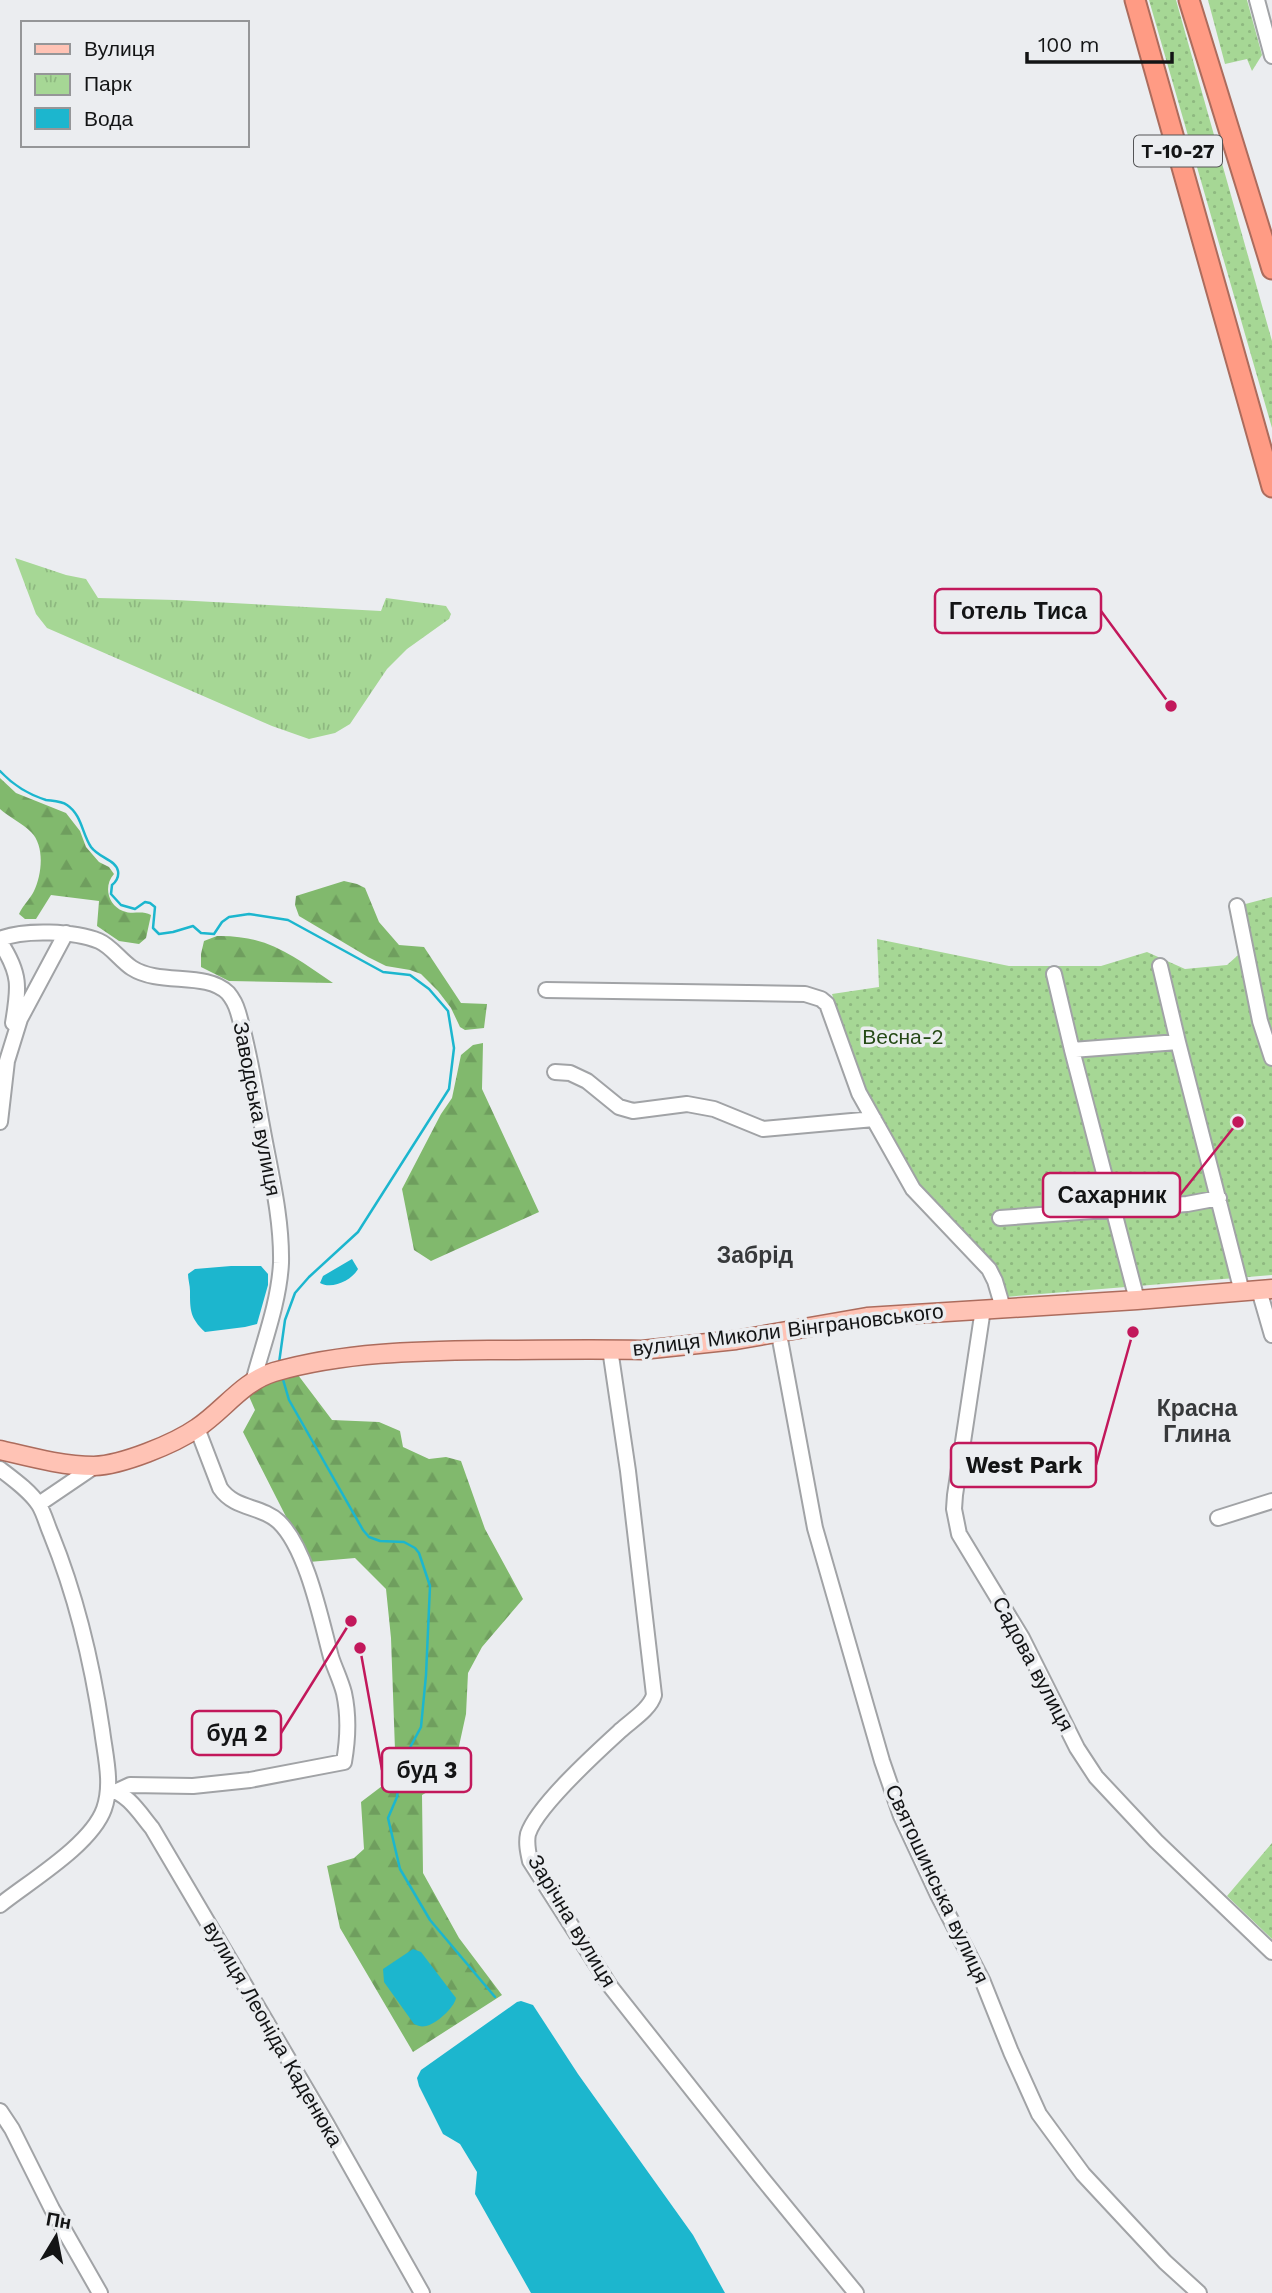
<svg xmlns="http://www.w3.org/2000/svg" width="1272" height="2293" viewBox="0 0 1272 2293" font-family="'Work Sans',sans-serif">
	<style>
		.grass { fill: url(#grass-dots) }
		.forest { fill: url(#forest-firs) }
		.park { fill: url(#park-tufts) }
		.water { fill: #1cb6ce }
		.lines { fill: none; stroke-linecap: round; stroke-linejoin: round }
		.stream { stroke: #1cb6ce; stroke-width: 2.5 }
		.minor-casing { stroke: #a1a3a6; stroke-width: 18 }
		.major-casing { stroke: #ac6c5d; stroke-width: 21 }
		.highway-casing { stroke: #ac6c5d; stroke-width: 23 }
		.minor { stroke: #fff; stroke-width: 14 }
		.major { stroke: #ffc3b5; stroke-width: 18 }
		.highway { stroke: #ff9b84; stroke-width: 19 }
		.labels { text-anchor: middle; stroke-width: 7; stroke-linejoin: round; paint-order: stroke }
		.shield { fill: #ebedf0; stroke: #545557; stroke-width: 2 }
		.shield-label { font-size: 19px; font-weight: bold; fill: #131415 }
		.park-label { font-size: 21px; fill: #254a16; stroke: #ebedf0 }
		.street-label { font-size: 21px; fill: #131415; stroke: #ebedf0 }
		.neighbourhood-label { font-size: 23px; font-weight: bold; fill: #37393b; stroke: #ebedf0 }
		.leader { fill: none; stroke: #c2185b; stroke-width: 2.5 }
		.callout-dot { fill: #c2185b; stroke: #ebedf0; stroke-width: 2.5 }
		.callout { fill: #ebedf0; stroke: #c2185b; stroke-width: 2.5 }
		.callout-label { font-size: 23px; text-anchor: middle; font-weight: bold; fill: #131415 }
	</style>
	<defs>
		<pattern id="grass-dots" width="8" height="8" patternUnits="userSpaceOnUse" patternTransform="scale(1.75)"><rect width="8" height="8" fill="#a6d795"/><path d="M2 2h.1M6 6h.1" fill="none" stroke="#8eb880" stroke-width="1.8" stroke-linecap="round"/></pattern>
		<pattern id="forest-firs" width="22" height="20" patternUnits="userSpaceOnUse" patternTransform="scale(1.75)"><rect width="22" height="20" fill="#81b96d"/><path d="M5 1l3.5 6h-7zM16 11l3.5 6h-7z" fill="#6f9e5e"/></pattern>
		<pattern id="park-tufts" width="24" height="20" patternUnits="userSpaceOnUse" patternTransform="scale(1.75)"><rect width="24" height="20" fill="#a6d795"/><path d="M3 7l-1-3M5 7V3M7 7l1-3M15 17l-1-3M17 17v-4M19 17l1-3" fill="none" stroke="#8eb880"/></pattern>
	</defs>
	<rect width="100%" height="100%" fill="#ebedf0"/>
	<!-- grass -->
	<path class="grass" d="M 1149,0 L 1176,0 L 1272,341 L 1272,428 Z
		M 1208,0 L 1247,0 L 1262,55 L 1252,71 L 1247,59 L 1225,64 Z
		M 1272,897 L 1272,1275 L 1005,1297 C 948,1224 892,1157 856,1070 C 846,1046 840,1019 832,994 L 879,987 L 877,939 L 1009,966 L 1101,966 L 1147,952 L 1185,969 L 1227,965 L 1246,948 L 1234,907 Z
		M 1272,1843 L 1272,1939 L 1227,1896 Z"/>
	<!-- forest -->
	<path class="forest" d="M 0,778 L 16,793 L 66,813 L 80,831 L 86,847 L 99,862 L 109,867 L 114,874 C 103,886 108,905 123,911 C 132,915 142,910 151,915 L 146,938 L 139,944 L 119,941 L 97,926 L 99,901 L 51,895 L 36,919 L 25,919 L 19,914 C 23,905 30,899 34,891 C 42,874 45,846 31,832 C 22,823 9,817 0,809 Z
		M 344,881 L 357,884 L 365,888 L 379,922 L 399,945 L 424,947 L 461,1003 L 487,1004 L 484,1028 L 465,1030 L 460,1027 L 451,1008 L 438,991 L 421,974 L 410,970 L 386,966 L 368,957 L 299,916 L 295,905 L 296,896 Z
		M 217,936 C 268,935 293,956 333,983 L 229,981 L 201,967 L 201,954 L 204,941 Z
		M 483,1043 L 482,1089 L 539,1212 L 431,1261 L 414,1250 L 402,1189 L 441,1114 L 452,1098 L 461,1055 L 473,1045 Z
		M 298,1375 L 332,1420 L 379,1422 L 400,1431 L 403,1447 L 429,1459 L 446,1457 L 461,1461 L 485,1529 L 523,1599 L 482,1647 L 468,1673 L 466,1714 L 452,1778 L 422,1795 L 423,1873 L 459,1938 L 502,1995 L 413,2052 L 340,1928 L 327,1866 L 354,1858 L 364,1849 L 361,1802 L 390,1780 L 395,1750 L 391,1638 L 386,1589 L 355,1558 L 309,1562 L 243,1432 L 255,1410 L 248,1394 C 264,1383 279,1378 298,1375 Z"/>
	<!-- park -->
	<path class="park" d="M 15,558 L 66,575 L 86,579 L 98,598 L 176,600 L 381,611 L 386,598 L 446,606 L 451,614 L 449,619 L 407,649 L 387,669 L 350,724 L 335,733 L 309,739 L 272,726 L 47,628 L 36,614 Z"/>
	<!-- water -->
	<path class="water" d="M 352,1259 L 358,1269 C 352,1280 332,1290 320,1283 L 323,1276 Z
		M 231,1266 L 261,1266 L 268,1274 L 268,1285 L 257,1324 L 245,1327 L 205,1332 C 190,1318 190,1310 190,1291 C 190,1285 188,1280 188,1274 L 195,1269 Z
		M 413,1949 L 421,1952 L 456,1998 C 454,2008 436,2024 426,2026 C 421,2027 419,2026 414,2024 L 384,1982 L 383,1969 Z
		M 521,2001 L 533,2005 L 578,2074 L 693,2235 L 725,2293 L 531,2293 L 475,2194 L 477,2172 L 460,2144 L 443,2134 L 419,2086 L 417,2078 L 421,2070 L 517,2002 Z"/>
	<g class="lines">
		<!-- stream -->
		<path class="stream" d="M 0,771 C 13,785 27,794 46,800 C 52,801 61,801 67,805 C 82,815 82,834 91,847 C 99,858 116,860 118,871 C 119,877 117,881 112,885 L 111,894 L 121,905 L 135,909 L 145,902 L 150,903 L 155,907 L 153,928 L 159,934 L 173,932 L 193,926 L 201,933 L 214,934 L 222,922 L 229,917 L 249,914 L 288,920 L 383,972 L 410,975 L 429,989 L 448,1011 L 454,1048 L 449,1089 L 358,1232 L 309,1277 L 295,1293 L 285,1320 L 279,1363
			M 282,1376 L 289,1400 L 363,1530 L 369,1537 L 380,1541 L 404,1542 L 415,1548 L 419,1553 L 430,1586 L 426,1675 L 421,1727 L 406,1755 L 400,1773 L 397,1797 L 388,1818 L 400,1869 L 430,1920 L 495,1997"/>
		<defs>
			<path id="minor" d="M 1257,0 L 1272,56
				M 1237,906 L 1260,1021 L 1272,1058
				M 0,939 C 24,929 75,931 99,941 C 111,946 121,961 132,968 C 160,986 206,971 228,993 C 233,999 236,1005 238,1012 C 249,1049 255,1088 262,1126 C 270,1171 282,1217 281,1263 C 279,1303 263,1344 253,1382
				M 0,942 C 21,974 19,987 13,1023
				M 1160,966 L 1178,1042 L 1242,1292
				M 1054,974 L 1072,1050
				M 546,990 L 805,994 L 821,999 L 827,1004 L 859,1093 L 913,1189 L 989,1269 L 995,1281 L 1003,1308
				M 555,1072 L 570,1073 L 587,1081 L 619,1107 L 633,1111 L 687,1104 L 714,1109 L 763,1129 L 874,1119
				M 0,1122 L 7,1061 L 20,1019 L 66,933
				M 1000,1218 L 1187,1204 L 1219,1198
				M 1259,1290 L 1272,1335
				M 1137,1300 L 1072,1050 L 1178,1042
				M 983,1309 L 955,1495 L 954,1509 L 959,1534 L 1022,1638 L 1077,1748 L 1096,1777 L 1156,1841 L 1272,1952
				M 779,1334 L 815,1528 L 882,1761 L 901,1816 L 937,1893 L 983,1982 L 1011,2052 L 1039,2114 L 1083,2174 L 1165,2262 L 1199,2293
				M 610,1349 L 628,1471 L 654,1695 C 650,1709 632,1720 621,1730 C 598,1751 537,1806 528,1834 C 526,1843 528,1852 530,1861 L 610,1986 L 761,2177 L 856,2293
				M 0,1469 C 13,1479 30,1491 39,1505 C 44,1513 47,1525 51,1534 C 77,1598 92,1662 102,1730 C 105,1755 113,1784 104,1809 C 91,1845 30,1881 0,1905
				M 39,1504 L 95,1466
				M 1218,1518 L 1272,1501
				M 109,1790 C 127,1792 141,1815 152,1828 L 326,2123 L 422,2293
				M 117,1791 L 130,1785 L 193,1786 L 250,1780 L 344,1762 C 348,1739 349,1716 344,1693 C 341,1681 335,1669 331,1657 C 321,1620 307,1549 279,1522 C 261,1505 235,1510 220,1488 L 197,1428
				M 0,2111 L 12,2129 L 52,2209 L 100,2293"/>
			<path id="major" d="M 0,1450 C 30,1457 63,1466 94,1466 C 122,1465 174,1444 197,1428 C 223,1411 243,1381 274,1372 C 344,1352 416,1351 489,1350 C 540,1350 591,1349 642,1350 L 736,1340 L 867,1317 L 1137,1300 L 1272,1289"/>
			<path id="highway" d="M 1135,0 L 1272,487
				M 1189,0 L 1272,269"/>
		</defs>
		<!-- minor casing -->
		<use href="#minor" class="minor-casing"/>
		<!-- major casing -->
		<use href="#major" class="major-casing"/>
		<!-- highway casing -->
		<use href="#highway" class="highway-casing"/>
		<!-- minor -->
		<use href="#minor" class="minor"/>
		<!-- major -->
		<use href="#major" class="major"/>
		<!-- highway -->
		<use href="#highway" class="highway"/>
	</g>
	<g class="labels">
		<!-- shield labels -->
		<rect class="shield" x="1134" y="135.5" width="88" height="31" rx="5"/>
		<g class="shield-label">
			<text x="1178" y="158">Т-10-27</text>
		</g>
		<!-- park labels -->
		<g class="park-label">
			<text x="903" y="1044">Весна-2</text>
		</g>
		<!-- street labels -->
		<g class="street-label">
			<text transform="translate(257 1109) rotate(79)" y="7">Заводська вулиця</text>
			<text transform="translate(788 1330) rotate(-7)" y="7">вулиця Миколи Вінграновського</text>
			<text transform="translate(1033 1664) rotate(62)" y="7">Садова вулиця</text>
			<text transform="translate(937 1884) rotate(65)" y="7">Святошинська вулиця</text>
			<text transform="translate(572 1921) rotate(59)" y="7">Зарічна вулиця</text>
			<text transform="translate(273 2034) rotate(60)" y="7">вулиця Леоніда Каденюка</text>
		</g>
		<!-- neighbourhood labels -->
		<g class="neighbourhood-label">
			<text x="755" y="1263">Забрід</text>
			<text x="1197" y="1416">Красна<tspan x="1197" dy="26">Глина</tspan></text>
		</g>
	</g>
	<!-- callouts -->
	<path class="leader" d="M1171 706L1101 611M1238 1122L1180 1195M1133 1332L1096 1465M351 1621L281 1733M360 1648L382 1770"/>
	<g class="callout-dot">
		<circle cx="1171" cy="706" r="7"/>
		<circle cx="1238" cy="1122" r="7"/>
		<circle cx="1133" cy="1332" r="7"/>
		<circle cx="351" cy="1621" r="7"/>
		<circle cx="360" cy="1648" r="7"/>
	</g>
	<g class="callout">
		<rect x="935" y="589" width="166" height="44" rx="7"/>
		<rect x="1043" y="1173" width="137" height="44" rx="7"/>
		<rect x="951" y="1443" width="145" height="44" rx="7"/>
		<rect x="192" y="1711" width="89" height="44" rx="7"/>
		<rect x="382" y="1748" width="89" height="44" rx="7"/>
	</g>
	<g class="callout-label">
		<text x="1018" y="619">Готель Тиса</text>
		<text x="1112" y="1203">Сахарник</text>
		<text x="1024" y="1473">West Park</text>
		<text x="237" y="1741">буд 2</text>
		<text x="427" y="1778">буд 3</text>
	</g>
	<!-- legend -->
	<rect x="21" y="21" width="228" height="126" fill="#ebedf0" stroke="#959698" stroke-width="2"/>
	<rect x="35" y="44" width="35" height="10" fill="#ffc3b5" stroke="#959698" stroke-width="2"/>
	<text x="84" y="56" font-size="21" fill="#131415">Вулиця</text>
	<rect x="35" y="74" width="35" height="21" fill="url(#park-tufts)" stroke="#959698" stroke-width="2"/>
	<text x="84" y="91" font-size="21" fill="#131415">Парк</text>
	<rect x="35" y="108" width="35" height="21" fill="#1cb6ce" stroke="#959698" stroke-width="2"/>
	<text x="84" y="126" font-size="21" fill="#131415">Вода</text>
	<!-- north arrow -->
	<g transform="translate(56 2237) rotate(10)" stroke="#ebedf0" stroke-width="5" paint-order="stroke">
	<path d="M0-5L12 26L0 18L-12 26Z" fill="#131415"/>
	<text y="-10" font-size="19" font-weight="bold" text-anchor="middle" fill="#131415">Пн</text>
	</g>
	<!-- scale -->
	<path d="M1027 52v10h145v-10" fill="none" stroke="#131415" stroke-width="3.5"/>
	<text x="1038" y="52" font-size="21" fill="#131415" stroke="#ebedf0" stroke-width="5" paint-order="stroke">100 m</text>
</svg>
